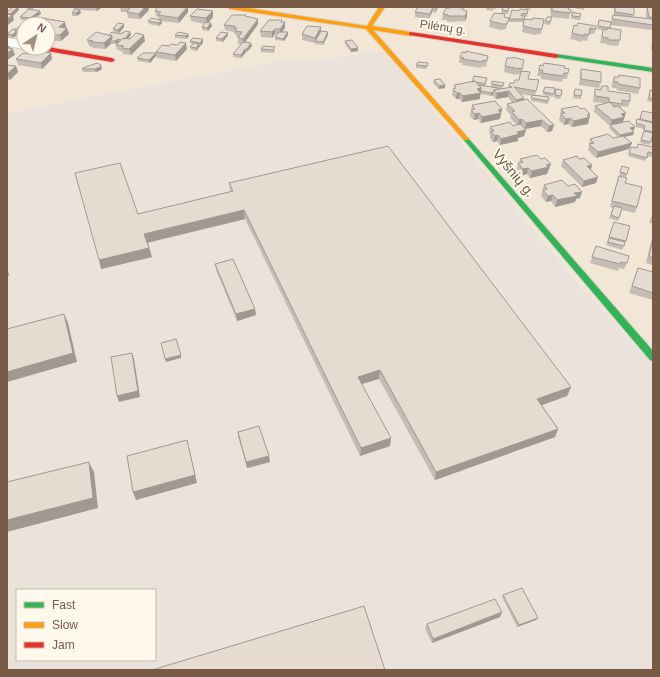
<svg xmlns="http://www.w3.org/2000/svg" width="660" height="677" viewBox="0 0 660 677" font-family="Arial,sans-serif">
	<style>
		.residential { fill: #f2e6d7; fill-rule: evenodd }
		.industrial { fill: #ebe3db; fill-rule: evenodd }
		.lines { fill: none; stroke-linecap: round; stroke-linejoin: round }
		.street-casing { stroke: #d6cfc6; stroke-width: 2 }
		.fast-casing { stroke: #d7cfc6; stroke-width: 2 }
		.slow-casing { stroke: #d7cfc6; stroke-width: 2 }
		.jam-casing { stroke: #d7cfc6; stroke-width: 2 }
		.street { fill: #fefdfc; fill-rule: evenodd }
		.fast { fill: #30b455; fill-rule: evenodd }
		.slow { fill: #ff9f0a; fill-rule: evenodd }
		.jam { fill: #e5322d; fill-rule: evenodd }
		.wall { fill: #c5bcb4 }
		.shaded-wall { fill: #a09992 }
		.building { fill: #e5dbd1; stroke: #a09992 }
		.labels { text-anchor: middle; stroke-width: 4; stroke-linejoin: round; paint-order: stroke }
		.far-street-label { font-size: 12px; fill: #785a47; stroke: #fff8ec }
		.street-label { font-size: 14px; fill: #785a47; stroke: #fff8ec }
	</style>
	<rect width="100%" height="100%" fill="#f8f3ea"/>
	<!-- residential -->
	<path class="residential" d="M 7,7 L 653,7 L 653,365 L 573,277 L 330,58 L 280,60 L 7,113 ZM 24,24 L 48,24 L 48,48 L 24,48 Z"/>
	<!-- industrial -->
	<path class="industrial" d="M 384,51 L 573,277 L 653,365 L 653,670 L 7,670 L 7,113 L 280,60 L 330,58 ZM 17,590 L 155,590 L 155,660 L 17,660 Z"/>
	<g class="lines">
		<defs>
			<path id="street" d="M 7,38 L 24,41 L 24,48 L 29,48 L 24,49 L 7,46 Z"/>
			<path id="fast" d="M 556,54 L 653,68 L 653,72 L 554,57 L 554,55 Z
				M 466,137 L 468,138 L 653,351 L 653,361 L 650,360 L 464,140 L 464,138 Z"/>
			<path id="slow" d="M 227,7 L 241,7 L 367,26 L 379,7 L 385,7 L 372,26 L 411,32 L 414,34 L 411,36 L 373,30 L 469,139 L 468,140 L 464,140 L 366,29 L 230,9 Z"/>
			<path id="jam" d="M 411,32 L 556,54 L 559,56 L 556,58 L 409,35 L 409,33 Z
				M 48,47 L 112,58 L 115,60 L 112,62 L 41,50 L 38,48 Z"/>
		</defs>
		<!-- street casing -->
		<use href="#street" class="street-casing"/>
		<!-- fast casing -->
		<use href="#fast" class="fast-casing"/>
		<!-- slow casing -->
		<use href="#slow" class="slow-casing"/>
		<!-- jam casing -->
		<use href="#jam" class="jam-casing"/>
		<!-- street -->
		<use href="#street" class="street"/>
		<!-- fast -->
		<use href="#fast" class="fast"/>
		<!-- slow -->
		<use href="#slow" class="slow"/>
		<!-- jam -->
		<use href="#jam" class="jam"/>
	</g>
	<!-- wall -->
	<path class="wall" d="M 26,7 L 35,7 L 32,10 L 40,11 L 41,14 L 36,17 L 65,22 L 66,27 L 66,28 L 67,28 L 69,34 L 61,41 L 49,41 L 48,39 L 48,24 L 24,24 L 24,37 L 17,36 L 17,35 L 13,38 L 8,37 L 7,34 L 13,29 L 16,29 L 26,21 L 31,21 L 21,20 L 20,17 L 29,9 L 27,9 Z
		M 73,7 L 102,7 L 97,11 L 80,10 L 81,13 L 77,16 L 72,16 L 72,13 L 75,10 L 74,10 Z
		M 120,7 L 148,7 L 149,10 L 140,19 L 128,18 L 127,12 L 121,12 Z
		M 188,7 L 188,12 L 179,23 L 161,21 L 162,23 L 159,26 L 149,24 L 148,21 L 159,20 L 158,17 L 156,16 L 155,11 Z
		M 418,7 L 438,7 L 435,13 L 432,12 L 429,19 L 415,17 L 415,12 Z
		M 481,7 L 497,7 L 496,9 L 493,9 L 493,11 L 486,10 L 486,8 Z
		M 525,7 L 531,7 L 530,10 L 525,9 Z
		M 550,7 L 569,7 L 568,9 L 570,13 L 569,19 L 551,17 Z
		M 569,7 L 585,7 L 584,10 Z
		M 614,7 L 634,7 L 633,17 L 646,19 L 646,12 L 647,7 L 653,7 L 653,28 L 652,30 L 610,25 L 610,28 L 620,40 L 618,46 L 607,45 L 607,44 L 600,43 L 603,30 L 597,29 L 599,20 L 611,22 L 613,15 L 614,15 Z
		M 450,8 L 463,8 L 463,10 L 467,17 L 465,21 L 447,22 L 447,20 L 442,20 L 443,14 Z
		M 509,8 L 508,14 L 501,13 L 502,10 Z
		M 528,10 L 527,17 L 525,16 L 523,22 L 509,22 L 509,19 L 519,11 Z
		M 572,12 L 581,14 L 580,20 L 571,19 Z
		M 190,16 L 213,17 L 208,23 L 212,26 L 208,31 L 202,30 L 202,27 L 204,24 L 191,21 Z
		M 246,17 L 258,24 L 245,42 L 251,43 L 252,46 L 247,52 L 246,52 L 241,58 L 233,57 L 233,54 L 241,44 L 238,44 L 238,37 L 236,37 L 236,34 L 234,34 L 234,32 L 225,30 L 224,25 Z
		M 505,17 L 509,18 L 506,29 L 501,30 L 489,27 L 490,21 Z
		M 552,17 L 550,25 L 544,24 L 545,21 Z
		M 524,19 L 532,20 L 544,19 L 541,34 L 535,35 L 522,32 Z
		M 282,22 L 285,22 L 285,28 L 282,32 L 288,35 L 284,41 L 275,40 L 275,37 L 277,35 L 275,34 L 272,38 L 261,37 L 260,31 Z
		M 124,24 L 124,27 L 119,33 L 114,32 L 113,29 Z
		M 574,25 L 596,29 L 594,34 L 589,34 L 587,41 L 582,40 L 582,42 L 570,39 Z
		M 130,32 L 131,35 L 128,39 L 145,41 L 131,55 L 123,54 L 122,51 L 117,50 L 116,44 L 111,44 L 105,49 L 93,48 L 92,47 L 89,46 L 87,40 L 109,35 Z
		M 321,32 L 328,35 L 323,45 L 315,44 L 315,43 L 302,40 L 302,34 Z
		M 228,33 L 228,35 L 223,42 L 216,41 L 216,38 Z
		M 188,34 L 189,36 L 186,39 L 175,38 L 175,35 Z
		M 653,37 L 653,51 L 651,50 L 652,41 Z
		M 203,39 L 203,42 L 201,46 L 200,45 L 200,46 L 196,51 L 191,50 L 190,47 L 193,44 L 191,44 L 190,41 Z
		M 345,41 L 358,51 L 351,52 L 345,44 Z
		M 187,49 L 176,61 L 157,58 L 156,56 L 150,63 L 138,61 L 137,58 L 156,53 L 156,52 Z
		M 261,49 L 275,50 L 274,53 L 261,52 Z
		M 48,53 L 52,59 L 42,69 L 18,65 L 16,59 L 29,54 Z
		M 488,56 L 486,67 L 482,66 L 481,68 L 462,65 L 463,63 L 459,63 L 460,57 Z
		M 524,60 L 522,71 L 528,79 L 539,80 L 535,95 L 549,97 L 548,104 L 531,101 L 532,96 L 521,94 L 524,100 L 527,99 L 552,131 L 547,132 L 541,126 L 525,129 L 524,136 L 518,138 L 518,141 L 500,145 L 497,141 L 493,142 L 490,138 L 490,134 L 489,133 L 490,127 L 513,126 L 517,125 L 510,118 L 511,115 L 506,110 L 507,104 L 512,102 L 508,97 L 496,99 L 493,96 L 493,95 L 491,96 L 480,94 L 480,99 L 462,102 L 459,99 L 456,99 L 452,95 L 453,89 L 454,89 L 454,85 L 487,78 L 485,86 L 491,87 L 492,81 L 504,83 L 502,89 L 508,88 L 510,83 L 514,83 L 519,80 L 520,74 L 518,74 L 517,75 L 504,72 L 505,66 Z
		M 7,65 L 16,66 L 18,72 L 10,80 L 7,80 Z
		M 101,65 L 102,68 L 101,70 L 96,72 L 83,72 L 82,69 Z
		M 416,65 L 428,66 L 426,69 L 416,68 Z
		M 540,65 L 564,68 L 568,73 L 567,79 L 563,79 L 562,82 L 541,79 L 541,76 L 537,76 Z
		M 581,69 L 601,82 L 599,88 L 579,85 L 580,75 Z
		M 619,75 L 640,88 L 638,94 L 616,90 L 617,88 L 612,88 L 612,83 L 614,77 L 618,77 Z
		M 434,80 L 445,85 L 445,88 L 439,89 L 433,83 Z
		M 602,86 L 608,91 L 630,101 L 628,107 L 621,106 L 621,108 L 626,113 L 623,122 L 634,130 L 632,130 L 634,132 L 633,135 L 624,137 L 632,143 L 629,149 L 596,158 L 588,150 L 590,139 L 613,138 L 618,137 L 609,128 L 610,126 L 594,112 L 595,106 L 605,103 L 593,102 L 594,95 L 595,89 L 600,89 Z
		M 545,87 L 555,88 L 553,97 L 543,95 Z
		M 556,89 L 562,90 L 560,99 L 554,98 Z
		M 575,89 L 581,96 L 581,99 L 573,98 Z
		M 650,90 L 653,91 L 653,102 L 647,101 Z
		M 472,105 L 502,109 L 500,119 L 481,123 L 478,119 L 474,120 L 470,116 Z
		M 561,109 L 581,109 L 590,114 L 588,124 L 572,127 L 568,124 L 564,125 L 559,120 L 560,116 Z
		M 642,111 L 653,113 L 653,136 L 650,145 L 640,143 L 644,129 L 635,127 L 637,119 L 639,120 Z
		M 638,144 L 653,154 L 652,157 L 647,156 L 645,161 L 628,156 L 631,147 L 636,148 Z
		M 520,159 L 549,170 L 548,170 L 547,174 L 530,178 L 527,174 L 522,175 L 517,169 L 518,163 L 519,163 Z
		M 579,159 L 592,165 L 591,170 L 596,183 L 582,187 L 561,166 L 563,160 Z
		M 622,166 L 629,168 L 626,177 L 619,176 Z
		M 619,176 L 625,183 L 637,207 L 635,213 L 622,210 L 618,221 L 609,218 L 613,208 L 610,207 Z
		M 229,183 L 571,387 L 567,396 L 542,405 L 558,429 L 555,437 L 435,480 L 379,379 L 362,384 L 390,446 L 360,456 L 245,219 L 148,242 L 152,257 L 101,269 L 138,214 L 230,192 Z
		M 544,185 L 568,186 L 580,198 L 576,199 L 575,202 L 555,207 L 551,201 L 546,202 L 541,196 Z
		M 653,212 L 653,224 L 649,223 Z
		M 614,222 L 626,241 L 622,250 L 606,245 Z
		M 653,237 L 653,265 L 646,263 L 651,242 Z
		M 596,246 L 627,263 L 624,269 L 619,268 L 618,271 L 590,263 Z
		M 215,264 L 255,309 L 256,315 L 237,321 L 216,270 Z
		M 638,268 L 653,272 L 653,300 L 629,293 Z
		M 238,432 L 269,456 L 270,462 L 247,468 L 238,437 Z
		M 503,595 L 538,618 L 536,620 L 517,627 L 502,597 Z
		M 502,612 L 500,617 L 432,643 L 425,629 L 427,624 Z"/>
	<!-- shaded-wall -->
	<path class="shaded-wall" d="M 18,7 L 19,10 L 13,16 L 14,20 L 7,26 L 7,19 L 11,16 L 10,14 Z
		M 96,7 L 102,7 L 97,11 Z
		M 145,7 L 148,7 L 149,10 L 140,19 L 139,14 Z
		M 188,7 L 188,12 L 179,23 L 178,18 Z
		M 433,7 L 432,12 L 429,19 L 430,14 Z
		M 436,7 L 438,7 L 435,13 Z
		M 80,10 L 81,13 L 77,16 L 76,13 Z
		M 40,11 L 41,14 L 31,21 L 30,18 Z
		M 213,11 L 213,17 L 207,24 L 206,18 Z
		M 467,11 L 467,17 L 465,21 L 465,16 Z
		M 258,19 L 258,24 L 244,44 L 243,39 Z
		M 161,20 L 162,23 L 159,26 L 159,23 Z
		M 65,22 L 66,27 L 61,32 L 59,27 Z
		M 285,22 L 285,28 L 280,35 L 280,29 Z
		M 211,23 L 212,26 L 208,31 L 207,28 Z
		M 124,24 L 124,27 L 119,33 L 118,30 Z
		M 321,27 L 321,33 L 315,41 L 315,38 Z
		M 67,28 L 69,34 L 61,41 L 60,35 Z
		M 275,29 L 275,34 L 272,38 L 272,32 Z
		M 16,32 L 17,35 L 13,38 L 12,35 Z
		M 130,32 L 131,35 L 125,43 L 124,40 Z
		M 288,32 L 288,35 L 284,41 L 283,39 Z
		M 328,32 L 328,35 L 323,45 L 323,42 Z
		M 228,33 L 228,35 L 223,42 L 222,39 Z
		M 188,34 L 189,36 L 186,39 L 186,36 Z
		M 144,35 L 145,41 L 131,55 L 129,49 Z
		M 112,36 L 113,41 L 110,41 L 111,44 L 105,49 L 104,43 Z
		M 118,39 L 119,42 L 116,44 L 115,41 Z
		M 203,39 L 203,42 L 201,46 L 200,43 Z
		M 186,43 L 187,49 L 176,61 L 175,55 Z
		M 251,43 L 252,46 L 247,52 L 247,49 Z
		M 199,44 L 200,46 L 196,51 L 196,48 Z
		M 10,47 L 11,50 L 13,49 L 15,55 L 7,60 L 7,53 L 8,48 Z
		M 358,48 L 358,51 L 351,52 L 351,49 Z
		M 245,49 L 246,52 L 241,58 L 241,55 Z
		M 48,50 L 49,55 L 51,53 L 52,59 L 42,69 L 41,63 L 46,52 Z
		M 156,53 L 156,56 L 150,63 L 149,60 Z
		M 101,65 L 102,68 L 101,70 L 96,72 L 95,69 Z
		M 16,66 L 18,72 L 10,80 L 7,74 Z
		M 445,85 L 445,88 L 439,89 L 439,86 Z
		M 481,88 L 480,99 L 462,102 L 463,96 L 477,89 Z
		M 509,91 L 508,97 L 496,99 L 497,93 Z
		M 493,92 L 493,95 L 491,96 L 491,93 Z
		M 457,93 L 460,93 L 459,99 L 456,99 Z
		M 524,98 L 523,104 L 515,106 L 516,100 Z
		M 502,109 L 500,119 L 481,123 L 482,117 L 498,110 Z
		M 479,113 L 478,119 L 474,120 L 475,114 Z
		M 626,113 L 622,124 L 610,125 L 612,120 L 621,114 Z
		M 590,114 L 588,124 L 572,127 L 574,121 L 587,115 Z
		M 570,118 L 568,124 L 564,125 L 566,119 Z
		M 522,119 L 521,125 L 518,126 L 519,120 Z
		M 542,120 L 541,126 L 525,129 L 526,123 Z
		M 554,125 L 552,131 L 547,132 L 549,126 Z
		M 635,127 L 634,130 L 629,131 L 630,128 Z
		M 526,130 L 524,136 L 518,138 L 518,141 L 500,145 L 501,139 L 517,132 Z
		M 634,132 L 633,135 L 619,138 L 620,135 Z
		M 498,135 L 497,141 L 493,142 L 495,136 Z
		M 632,143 L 629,149 L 596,158 L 598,152 Z
		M 551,164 L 547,174 L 530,178 L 532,171 L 546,165 Z
		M 592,165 L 590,171 L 587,166 Z
		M 528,168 L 527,174 L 522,175 L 523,169 Z
		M 598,177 L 596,183 L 582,187 L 584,181 Z
		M 582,192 L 580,198 L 576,199 L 575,202 L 555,207 L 557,200 L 574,193 Z
		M 553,195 L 551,201 L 546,202 L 548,196 Z
		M 244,210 L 245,219 L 147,243 L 144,234 Z
		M 149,248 L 152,257 L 101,269 L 99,260 Z
		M 7,264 L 9,276 L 7,276 Z
		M 255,309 L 256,315 L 237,321 L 236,314 Z
		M 64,314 L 68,323 L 77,362 L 7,382 L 7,372 Z
		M 132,353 L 134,359 L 140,397 L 119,402 L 117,396 Z
		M 181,355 L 181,358 L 166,362 L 165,359 Z
		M 380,370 L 379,379 L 358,385 L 358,377 Z
		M 571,387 L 567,396 L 534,408 L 537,399 Z
		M 558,429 L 555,437 L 435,480 L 436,472 Z
		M 391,438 L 390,446 L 360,456 L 361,448 Z
		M 187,440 L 197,483 L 136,500 L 133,492 Z
		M 269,456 L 270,462 L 247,468 L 246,462 Z
		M 89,462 L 94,472 L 98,508 L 7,532 L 7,520 Z
		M 502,612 L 500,617 L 432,643 L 433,639 Z
		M 538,618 L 536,620 L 517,627 L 519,625 Z"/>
	<!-- building -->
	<path class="building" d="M 13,7 L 18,7 L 10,14 L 7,13 L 7,12 Z
		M 128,7 L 145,7 L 139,14 L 127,12 L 131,7 Z
		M 158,7 L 187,7 L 178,18 L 158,15 L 161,12 L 155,11 Z
		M 418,7 L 433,7 L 430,14 L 415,12 Z
		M 451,7 L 463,8 L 463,10 L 467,11 L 465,16 L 448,16 L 448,15 L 443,14 L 446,8 L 450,8 Z
		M 503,7 L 509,8 L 508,11 L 502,10 Z
		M 552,7 L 569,7 L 568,9 L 571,10 L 570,13 L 552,11 Z
		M 615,7 L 634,7 L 634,15 L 615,12 Z
		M 647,7 L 653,7 L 653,18 L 649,17 Z
		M 29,9 L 40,11 L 30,18 L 20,17 Z
		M 75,9 L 80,10 L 76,13 L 72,13 Z
		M 197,9 L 213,11 L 206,18 L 190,16 Z
		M 520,9 L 528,10 L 527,14 L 522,13 L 521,16 L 525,16 L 524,19 L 509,19 L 512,10 L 519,11 Z
		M 572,12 L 581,14 L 580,17 L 572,16 Z
		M 494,13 L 505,14 L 504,17 L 509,18 L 507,24 L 502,24 L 490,21 Z
		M 7,14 L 12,15 L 7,19 Z
		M 232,15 L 246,15 L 245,16 L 258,19 L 243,39 L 238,38 L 242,32 L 235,31 L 237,28 L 234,28 L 235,26 L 224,25 Z
		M 613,15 L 653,19 L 653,25 L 612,19 Z
		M 36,17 L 65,22 L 59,27 L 67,28 L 60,35 L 48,35 L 49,33 L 48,33 L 48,29 L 51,27 L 48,27 L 48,24 L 24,24 L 24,31 L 15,30 L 26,21 L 30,22 Z
		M 547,17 L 552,17 L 550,22 L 545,21 Z
		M 151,18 L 161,20 L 159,23 L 148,21 Z
		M 532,18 L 544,19 L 542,29 L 536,29 L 523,26 L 524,19 L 532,20 Z
		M 269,20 L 282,20 L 281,22 L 285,22 L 280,29 L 275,29 L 272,32 L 260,31 Z
		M 599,20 L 611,22 L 610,28 L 598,26 Z
		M 206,22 L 211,23 L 207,28 L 202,27 Z
		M 118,23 L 124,24 L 118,30 L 113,29 Z
		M 578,23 L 596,26 L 596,29 L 590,28 L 589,35 L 584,34 L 584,36 L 572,33 L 574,25 L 577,26 Z
		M 307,26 L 321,27 L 315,38 L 302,34 Z
		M 608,28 L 621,30 L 620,40 L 608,40 L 608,38 L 602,37 L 603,29 L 607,30 Z
		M 13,29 L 16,29 L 15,30 L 16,32 L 12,35 L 7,34 Z
		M 126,31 L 130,32 L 125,39 L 123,38 L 121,40 L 118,39 L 115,41 L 110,41 L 112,39 L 112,36 L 109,35 L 112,32 L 120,34 Z
		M 321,31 L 328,32 L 323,42 L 315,41 Z
		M 96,32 L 112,36 L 104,43 L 91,42 L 93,41 L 87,40 Z
		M 178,32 L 188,34 L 186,36 L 175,35 Z
		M 221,32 L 228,33 L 222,39 L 216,38 Z
		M 279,32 L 288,32 L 283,39 L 275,37 Z
		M 136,33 L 144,35 L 129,49 L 122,48 L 124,46 L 116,45 L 123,38 L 130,39 Z
		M 193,38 L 203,39 L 200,43 L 190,41 Z
		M 352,40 L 358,48 L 351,49 L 345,41 Z
		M 180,42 L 186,43 L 175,55 L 156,52 L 162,45 L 169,46 L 171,44 L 177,45 Z
		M 243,42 L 251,43 L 247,49 L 245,49 L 241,55 L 233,54 Z
		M 194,43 L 199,44 L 196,48 L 190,47 Z
		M 7,46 L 10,47 L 8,48 L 13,49 L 7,53 Z
		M 263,46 L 275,47 L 273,50 L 261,49 Z
		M 42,50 L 48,50 L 46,52 L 51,53 L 41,63 L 16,59 L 23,53 L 29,54 L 33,51 L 40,51 Z
		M 466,51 L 488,56 L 487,61 L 483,60 L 482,62 L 463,59 L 464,58 L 460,57 L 462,52 L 466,53 Z
		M 143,53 L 156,53 L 149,60 L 137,58 Z
		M 513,57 L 524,60 L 522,69 L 519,68 L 519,69 L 505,66 L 507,58 L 513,58 Z
		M 418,62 L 428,63 L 427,66 L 416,65 Z
		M 97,63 L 101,65 L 100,67 L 95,69 L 82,69 L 83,68 Z
		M 544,63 L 565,66 L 564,68 L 569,69 L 568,73 L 564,73 L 563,76 L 542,73 L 543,70 L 539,70 L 540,65 L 543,66 Z
		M 7,65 L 16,66 L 7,74 Z
		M 581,69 L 601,72 L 601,82 L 581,79 Z
		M 521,71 L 530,72 L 528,79 L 539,80 L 536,91 L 514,87 L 524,98 L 516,100 L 509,91 L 497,93 L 494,90 L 512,87 L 509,86 L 510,83 L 514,83 L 515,80 L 519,80 Z
		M 619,75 L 640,78 L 640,88 L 618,84 L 618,82 L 614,82 L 614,77 L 619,77 Z
		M 474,76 L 487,78 L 485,84 L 476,82 L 475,81 L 472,82 Z
		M 440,79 L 445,85 L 439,86 L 434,80 Z
		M 475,81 L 481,88 L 477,89 L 481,93 L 463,96 L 460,93 L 457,93 L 453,89 L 456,88 L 454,85 Z
		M 492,81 L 504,83 L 503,86 L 492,84 Z
		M 479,85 L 498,88 L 498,89 L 494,90 L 493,92 L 491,93 L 481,91 L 481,88 Z
		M 602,86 L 608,86 L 608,91 L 630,94 L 630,101 L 622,100 L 622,104 L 609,102 L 609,98 L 595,96 L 595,89 L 601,90 Z
		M 545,87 L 555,88 L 554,94 L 543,92 Z
		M 556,89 L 562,90 L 561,96 L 555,95 Z
		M 575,89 L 582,90 L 581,96 L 574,95 Z
		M 650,90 L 653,91 L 653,99 L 649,98 Z
		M 532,95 L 549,97 L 548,101 L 531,98 Z
		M 527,99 L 554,125 L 549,126 L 542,120 L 526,123 L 522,119 L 519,120 L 512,112 L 515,111 L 507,104 Z
		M 495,101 L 502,109 L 498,110 L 501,113 L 482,117 L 479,113 L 475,114 L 471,110 L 475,109 L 472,105 Z
		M 610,102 L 614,107 L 618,106 L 626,113 L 621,114 L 624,117 L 612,120 L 595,106 Z
		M 577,106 L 581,109 L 584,108 L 590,114 L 587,115 L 590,117 L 574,121 L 570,118 L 566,119 L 561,114 L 565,113 L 561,109 Z
		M 642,111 L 653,113 L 653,122 L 640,119 Z
		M 637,119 L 653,123 L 653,132 L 644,130 L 645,126 L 636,123 Z
		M 629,121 L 635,127 L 630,128 L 634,132 L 620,135 L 610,125 Z
		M 510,122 L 513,126 L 520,124 L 526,130 L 517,132 L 519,134 L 501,139 L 498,135 L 495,136 L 491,132 L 494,131 L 490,127 Z
		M 644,131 L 653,133 L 651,142 L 641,140 Z
		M 608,134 L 613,138 L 623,136 L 632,143 L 598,152 L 589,144 L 594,143 L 590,139 Z
		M 638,144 L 653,147 L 653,153 L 648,152 L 647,158 L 629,153 L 631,147 L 637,148 Z
		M 388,146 L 571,387 L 537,399 L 558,429 L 436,472 L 380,370 L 358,377 L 391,438 L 361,448 L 244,210 L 144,234 L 149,248 L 99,260 L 75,173 L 120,163 L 138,214 L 233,191 L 229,183 Z
		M 537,155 L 541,159 L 545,158 L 551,164 L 546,165 L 549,167 L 532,171 L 528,168 L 523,169 L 518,163 L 523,162 L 520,159 Z
		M 577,156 L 579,159 L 584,158 L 592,165 L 587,166 L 598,177 L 584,181 L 563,160 Z
		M 622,166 L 629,168 L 627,174 L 620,172 Z
		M 619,176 L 627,178 L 625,183 L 642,187 L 637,207 L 612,201 Z
		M 562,180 L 568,186 L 575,184 L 582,192 L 574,193 L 577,196 L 557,200 L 553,195 L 548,196 L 543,190 L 547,189 L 544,185 Z
		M 614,206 L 622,208 L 619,218 L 611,215 Z
		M 614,222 L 630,226 L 626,241 L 609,237 Z
		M 609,238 L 625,242 L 624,246 L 608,242 Z
		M 653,238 L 653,258 L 649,256 Z
		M 596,246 L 629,256 L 627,263 L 621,262 L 620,264 L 592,257 Z
		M 233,259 L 255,309 L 236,314 L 215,264 Z
		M 638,268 L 653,272 L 653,293 L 632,286 Z
		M 64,314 L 73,353 L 7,372 L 7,329 Z
		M 176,339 L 181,355 L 165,359 L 161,343 Z
		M 132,353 L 138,391 L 117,396 L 111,357 Z
		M 259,426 L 269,456 L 246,462 L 238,432 Z
		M 187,440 L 195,475 L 133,492 L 127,456 Z
		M 89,462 L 93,498 L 7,520 L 7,482 Z
		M 522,588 L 538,618 L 519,625 L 503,595 Z
		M 495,599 L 502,612 L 433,639 L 427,624 Z
		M 364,606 L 385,670 L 152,670 Z"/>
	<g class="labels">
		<!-- far-street labels -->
		<g class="far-street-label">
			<text transform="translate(443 27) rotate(8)" y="4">Pilėnų g.</text>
		</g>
		<!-- street labels -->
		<g class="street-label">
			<text transform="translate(514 173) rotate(50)" y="5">Vyšnių g.</text>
		</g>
	</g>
	<!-- border -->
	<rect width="660" height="677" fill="none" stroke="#785a47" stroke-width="16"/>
	<!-- legend -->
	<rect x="16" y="589" width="140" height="72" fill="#fff8ec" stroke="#c9b9aa"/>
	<rect x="24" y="602" width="20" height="6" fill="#30b455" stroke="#c9b9aa"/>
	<text x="52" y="609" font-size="12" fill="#785a47">Fast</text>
	<rect x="24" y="622" width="20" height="6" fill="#ff9f0a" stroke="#c9b9aa"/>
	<text x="52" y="629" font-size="12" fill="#785a47">Slow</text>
	<rect x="24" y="642" width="20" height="6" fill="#e5322d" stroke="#c9b9aa"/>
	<text x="52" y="649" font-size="12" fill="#785a47">Jam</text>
	<!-- north arrow -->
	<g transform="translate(36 36) rotate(35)"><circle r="19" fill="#fff8ec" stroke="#c9b9aa"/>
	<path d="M0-3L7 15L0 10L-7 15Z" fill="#a59080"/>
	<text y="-6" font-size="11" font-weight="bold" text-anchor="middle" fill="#785a47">N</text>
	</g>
</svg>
